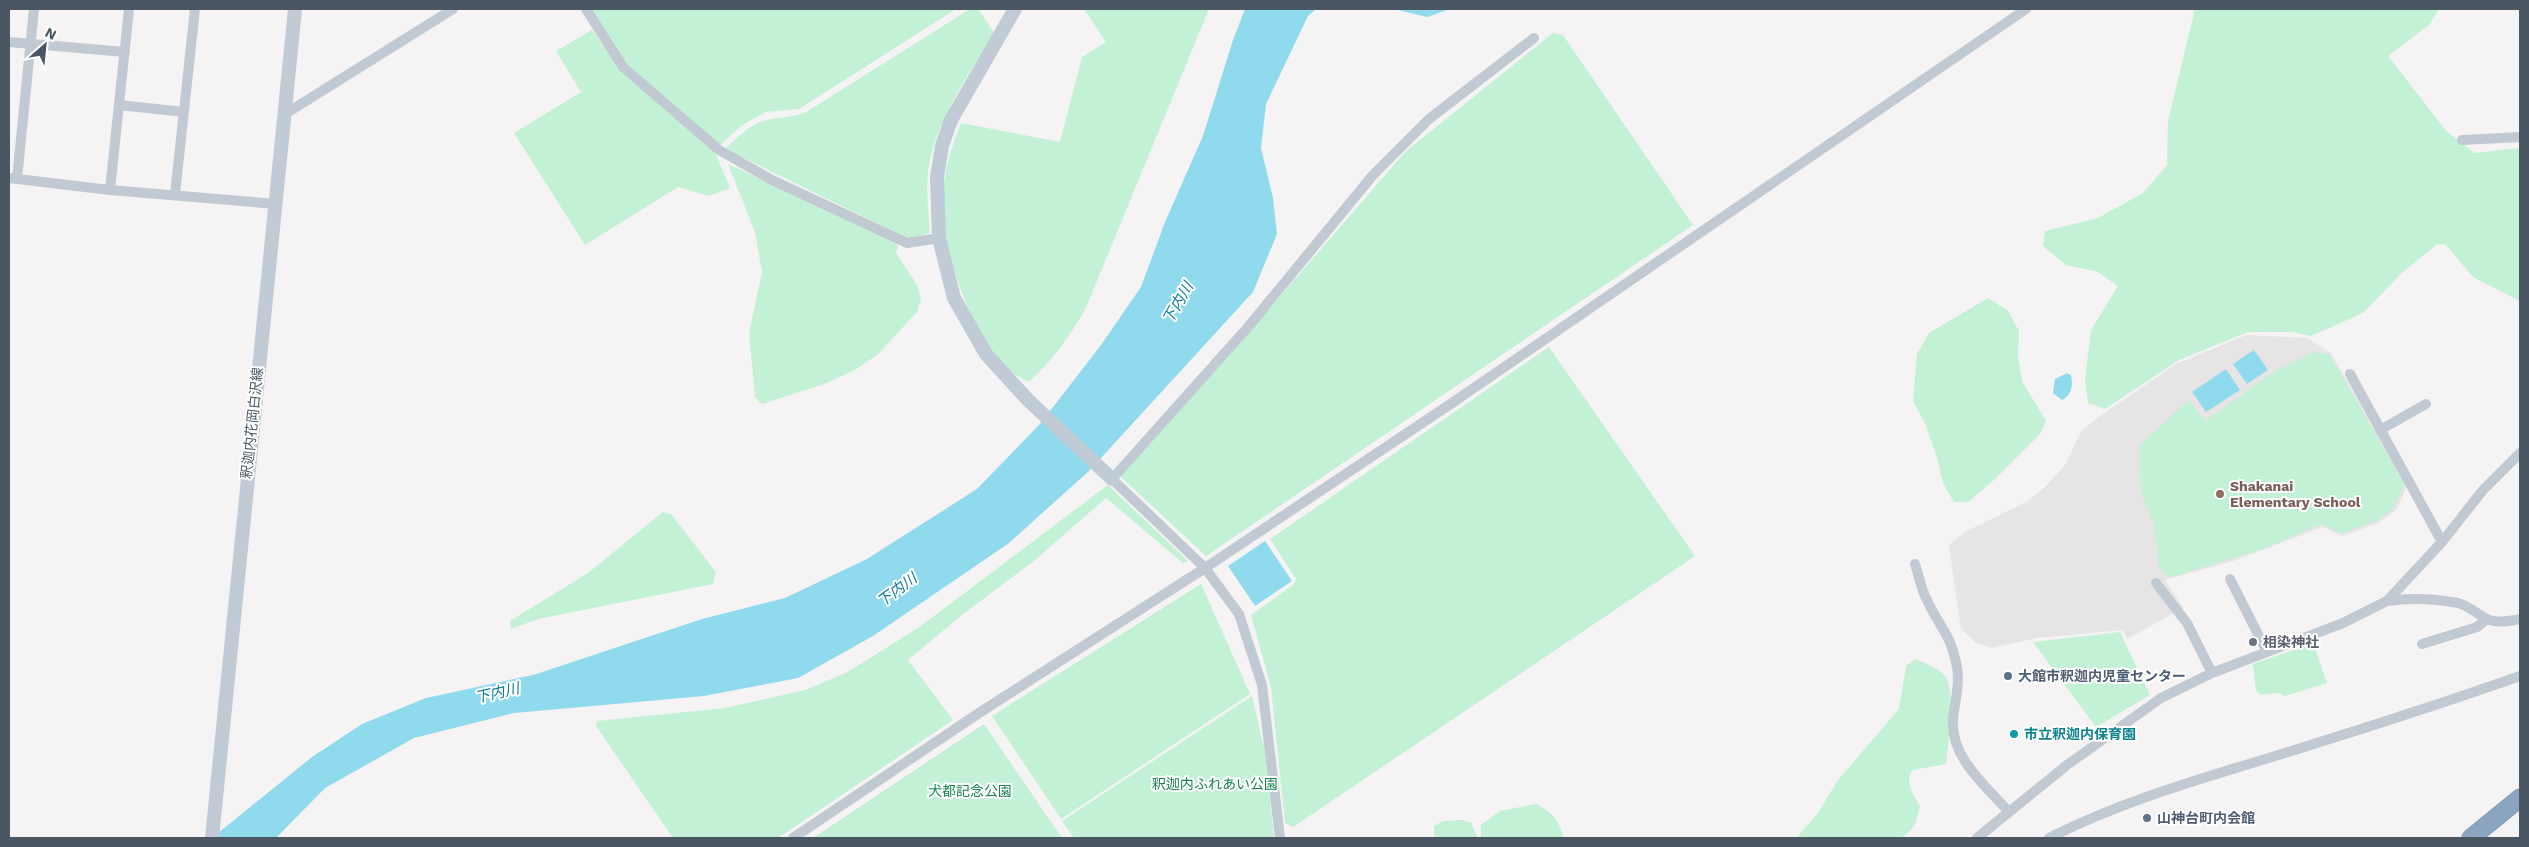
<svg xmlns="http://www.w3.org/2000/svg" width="2529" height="847" viewBox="0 0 2529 847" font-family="'Work Sans','Noto Sans JP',sans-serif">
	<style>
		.education { fill: #e6e4e5 }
		.green { fill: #c3f1d5 }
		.water { fill: #90daee }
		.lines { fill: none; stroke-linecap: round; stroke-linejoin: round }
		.highway-casing { stroke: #7690ad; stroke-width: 19 }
		.street { stroke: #c1cad2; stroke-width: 10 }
		.secondary { stroke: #c1cbd6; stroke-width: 14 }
		.highway { stroke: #8ba5c1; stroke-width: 18 }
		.education-dot { fill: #8d6e63; stroke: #fff; stroke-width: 2 }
		.worship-dot { fill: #6b7280; stroke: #fff; stroke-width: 2 }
		.service-dot { fill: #5c6f8a; stroke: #fff; stroke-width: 2 }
		.culture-dot { fill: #0f9aa8; stroke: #fff; stroke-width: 2 }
		.labels { text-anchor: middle; stroke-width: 4; stroke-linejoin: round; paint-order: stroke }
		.street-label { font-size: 14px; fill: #4a5661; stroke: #fff }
		.education-label { font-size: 14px; font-weight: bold; fill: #785e54; stroke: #fff; text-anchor: start }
		.worship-label { font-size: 14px; font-weight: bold; fill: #5b616d; stroke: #fff; text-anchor: start }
		.service-label { font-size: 14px; font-weight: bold; fill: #4e5e75; stroke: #fff; text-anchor: start }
		.culture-label { font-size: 14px; font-weight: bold; fill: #0d838f; stroke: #fff; text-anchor: start }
		.park-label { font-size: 14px; fill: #17864f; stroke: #fff }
		.water-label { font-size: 15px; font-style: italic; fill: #0c7c9b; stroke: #fff }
	</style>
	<rect width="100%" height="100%" fill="#f5f3f3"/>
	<!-- education -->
	<path class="education" d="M 2246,335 L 2307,338 L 2331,353 L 2407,486 L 2397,509 L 2380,522 L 2343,536 L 2323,527 L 2233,561 L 2165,580 L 2183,608 L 2127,639 L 2123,630 L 2037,638 L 1991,648 L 1975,642 L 1961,629 L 1949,545 L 1965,532 L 2028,501 L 2045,487 L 2065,465 L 2082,430 L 2106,412 L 2176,364 Z"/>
	<!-- green -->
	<path class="green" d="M 592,9 L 956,9 L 799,109 L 766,112 L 741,126 L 719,146 L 626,64 Z
		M 970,9 L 978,9 L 995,34 C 970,71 944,109 932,152 C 924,178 928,207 930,233 L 914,238 L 905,237 L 725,149 C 736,139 748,126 763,121 C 779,116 791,119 808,111 Z
		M 1084,9 L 1209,9 L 1085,310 C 1069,337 1052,361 1029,382 C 977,363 940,248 943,197 C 944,169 951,149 961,123 L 1060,142 L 1082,57 L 1106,42 Z
		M 2195,9 L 2439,9 L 2429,25 L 2388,56 L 2447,132 L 2475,153 L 2520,148 L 2520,301 L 2473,277 L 2445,244 L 2436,245 L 2403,272 L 2363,313 L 2311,336 L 2292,332 L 2248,332 L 2179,360 L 2105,409 L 2088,403 L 2085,379 L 2091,330 L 2118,286 L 2098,272 L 2066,265 L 2043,246 L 2045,231 L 2098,218 L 2143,193 L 2167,165 L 2168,121 Z
		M 592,30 L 619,69 L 715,152 L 730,188 L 709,196 L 678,187 L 585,245 L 514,133 L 581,92 L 556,51 Z
		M 1553,33 L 1563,35 L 1693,225 L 1206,556 L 1120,476 L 1264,315 L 1405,152 Z
		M 728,164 L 898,244 L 896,253 L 917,285 L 921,299 L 917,312 L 877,355 L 855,370 L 824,384 L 762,404 L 755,397 L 749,333 L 762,272 L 755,232 Z
		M 1988,298 L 2008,311 L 2019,331 L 2018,356 L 2022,381 L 2046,421 L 2040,434 L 1994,480 L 1968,502 L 1954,502 L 1943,483 L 1936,454 L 1924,421 L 1913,401 L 1917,354 L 1929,333 Z
		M 1549,347 L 1695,556 L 1293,827 L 1285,823 L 1271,687 L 1251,615 L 1293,585 L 1296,579 L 1270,539 Z
		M 2314,352 L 2330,355 L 2404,484 L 2393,509 L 2378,520 L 2341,534 L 2322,524 L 2263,549 L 2171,577 L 2163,573 L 2159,565 L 2154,524 L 2141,493 L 2140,445 L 2189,400 L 2205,421 L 2275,371 Z
		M 1108,485 L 1188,561 L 1183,563 L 1106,498 L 1035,560 L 962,615 L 908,660 L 953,720 L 778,838 L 673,838 L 596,726 L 597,721 L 725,708 L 805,690 L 846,673 L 918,628 Z
		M 663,512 L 671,514 L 716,572 L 713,584 L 538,619 L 511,629 L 510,621 L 588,573 Z
		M 1201,584 L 1250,694 L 1061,819 L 992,716 Z
		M 2120,632 L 2150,695 L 2096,727 L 2033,642 Z
		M 2313,643 L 2327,683 L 2285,696 L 2278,693 L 2260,695 L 2256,691 L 2253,664 Z
		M 1915,659 C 1925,663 1937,667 1945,676 C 1956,688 1948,747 1946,764 L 1913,770 C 1903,781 1914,796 1920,806 C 1917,821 1914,831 1900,838 L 1796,838 L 1818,813 L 1838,780 L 1899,709 L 1906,666 Z
		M 1252,696 L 1265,752 L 1274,838 L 1074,838 L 1062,821 Z
		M 984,724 L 1062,838 L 813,838 Z
		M 1536,804 C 1554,813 1558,820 1564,838 L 1481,838 L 1481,825 L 1500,811 Z
		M 1462,820 L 1471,823 L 1478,838 L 1434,838 L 1434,826 L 1443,821 Z"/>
	<!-- water -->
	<path class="water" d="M 1245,9 L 1316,9 L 1308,16 L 1266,104 L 1261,148 L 1273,198 L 1277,234 L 1253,292 L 1090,470 L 1009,543 L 873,636 L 798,678 L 704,696 L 514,713 L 414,738 L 325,788 L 276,838 L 212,838 L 312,757 L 362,724 L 426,698 L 533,675 L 702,619 L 785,598 L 867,559 L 977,489 L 1040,424 L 1101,345 L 1141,287 L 1165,222 L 1203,136 L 1233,40 Z
		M 1394,9 L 1450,9 L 1427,17 Z
		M 2254,350 L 2268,370 L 2247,384 L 2233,364 Z
		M 2226,369 L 2240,390 L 2206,412 L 2192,392 Z
		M 2067,373 L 2071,375 C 2073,385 2072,395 2062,400 L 2053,393 L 2055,379 Z
		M 1265,541 L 1292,581 L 1255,606 L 1228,566 Z"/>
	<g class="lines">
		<defs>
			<path id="highway" d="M 2471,838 L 2520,798"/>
		</defs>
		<!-- highway casing -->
		<use href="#highway" class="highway-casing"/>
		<!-- street -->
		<path class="street" d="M 586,9 L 623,67 L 719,150 L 772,180 L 907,243 L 939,238
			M 9,42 L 125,52
			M 119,105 L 184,112
			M 285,114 L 453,9
			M 2462,140 L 2520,137
			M 9,178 L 110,190 L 276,204
			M 17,179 L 34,9
			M 110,190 L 129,9
			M 175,194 L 195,9
			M 2350,374 L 2442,542
			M 2380,430 L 2426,404
			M 1915,564 C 1919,576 1921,589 1927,600 C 1938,625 1950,633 1956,662 C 1961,682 1955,699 1953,719 C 1950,757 1985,785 2008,811
			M 2230,579 L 2267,652
			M 2156,583 L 2187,623 L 2212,673
			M 2387,601 C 2409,598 2436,599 2458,603 C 2469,606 2476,613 2485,618 C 2496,624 2510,621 2520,619
			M 2422,644 L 2477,627 L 2487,619
			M 793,838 L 979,713 L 1205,568 L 1452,403 L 2026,9
			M 1280,838 L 1262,685 L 1239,614 L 1205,568 L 1112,479 L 1248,327 L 1373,175 L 1429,119 L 1534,38
			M 1977,838 L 2067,765 L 2161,698 L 2212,673 L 2343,623 L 2387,601 L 2442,542 L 2483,490 L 2520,453
			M 2049,838 C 2120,802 2196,780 2272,757 C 2356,731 2438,705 2520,676"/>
		<!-- secondary -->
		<path class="secondary" d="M 1015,9 L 951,120 L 942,146 L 937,177 L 939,238 L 954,298 L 986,354 L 1028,400 L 1112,479
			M 212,838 C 238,562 269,285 295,9"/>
		<!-- highway -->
		<use href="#highway" class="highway"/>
	</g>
	<!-- markers -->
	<circle class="education-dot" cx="2220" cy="494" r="5"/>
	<circle class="worship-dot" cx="2253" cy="642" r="5"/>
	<g class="service-dot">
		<circle cx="2008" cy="676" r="5"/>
		<circle cx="2147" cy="818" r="5"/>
	</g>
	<circle class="culture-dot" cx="2014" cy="734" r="5"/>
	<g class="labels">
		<!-- street labels -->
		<g class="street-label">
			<text transform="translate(252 423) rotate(-84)" y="5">釈迦内花岡白沢線</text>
		</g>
		<!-- education labels -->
		<g class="education-label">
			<text x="2230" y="491">Shakanai<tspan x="2230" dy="16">Elementary School</tspan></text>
		</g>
		<!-- worship labels -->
		<g class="worship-label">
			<text x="2263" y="647">相染神社</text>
		</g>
		<!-- service labels -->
		<g class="service-label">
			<text x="2018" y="681">大館市釈迦内児童センター</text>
			<text x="2157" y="823">山神台町内会館</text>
		</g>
		<!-- culture labels -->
		<g class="culture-label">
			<text x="2024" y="739">市立釈迦内保育園</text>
		</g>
		<!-- park labels -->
		<g class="park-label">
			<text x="1215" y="789">釈迦内ふれあい公園</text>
			<text x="970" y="796">犬都記念公園</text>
		</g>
		<!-- water labels -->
		<g class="water-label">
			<text transform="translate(1178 303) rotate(-60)" y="5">下内川</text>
			<text transform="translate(897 590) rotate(-37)" y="5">下内川</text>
			<text transform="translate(497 693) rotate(-13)" y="5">下内川</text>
		</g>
	</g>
	<!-- border -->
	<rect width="2529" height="847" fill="none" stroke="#4a5661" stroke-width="20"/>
	<!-- north arrow -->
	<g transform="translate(45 45) rotate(27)" stroke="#ffffff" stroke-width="4" paint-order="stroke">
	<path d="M0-4L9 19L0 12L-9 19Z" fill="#4a5661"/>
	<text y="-8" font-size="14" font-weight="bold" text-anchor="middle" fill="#4a5661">N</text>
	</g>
</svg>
